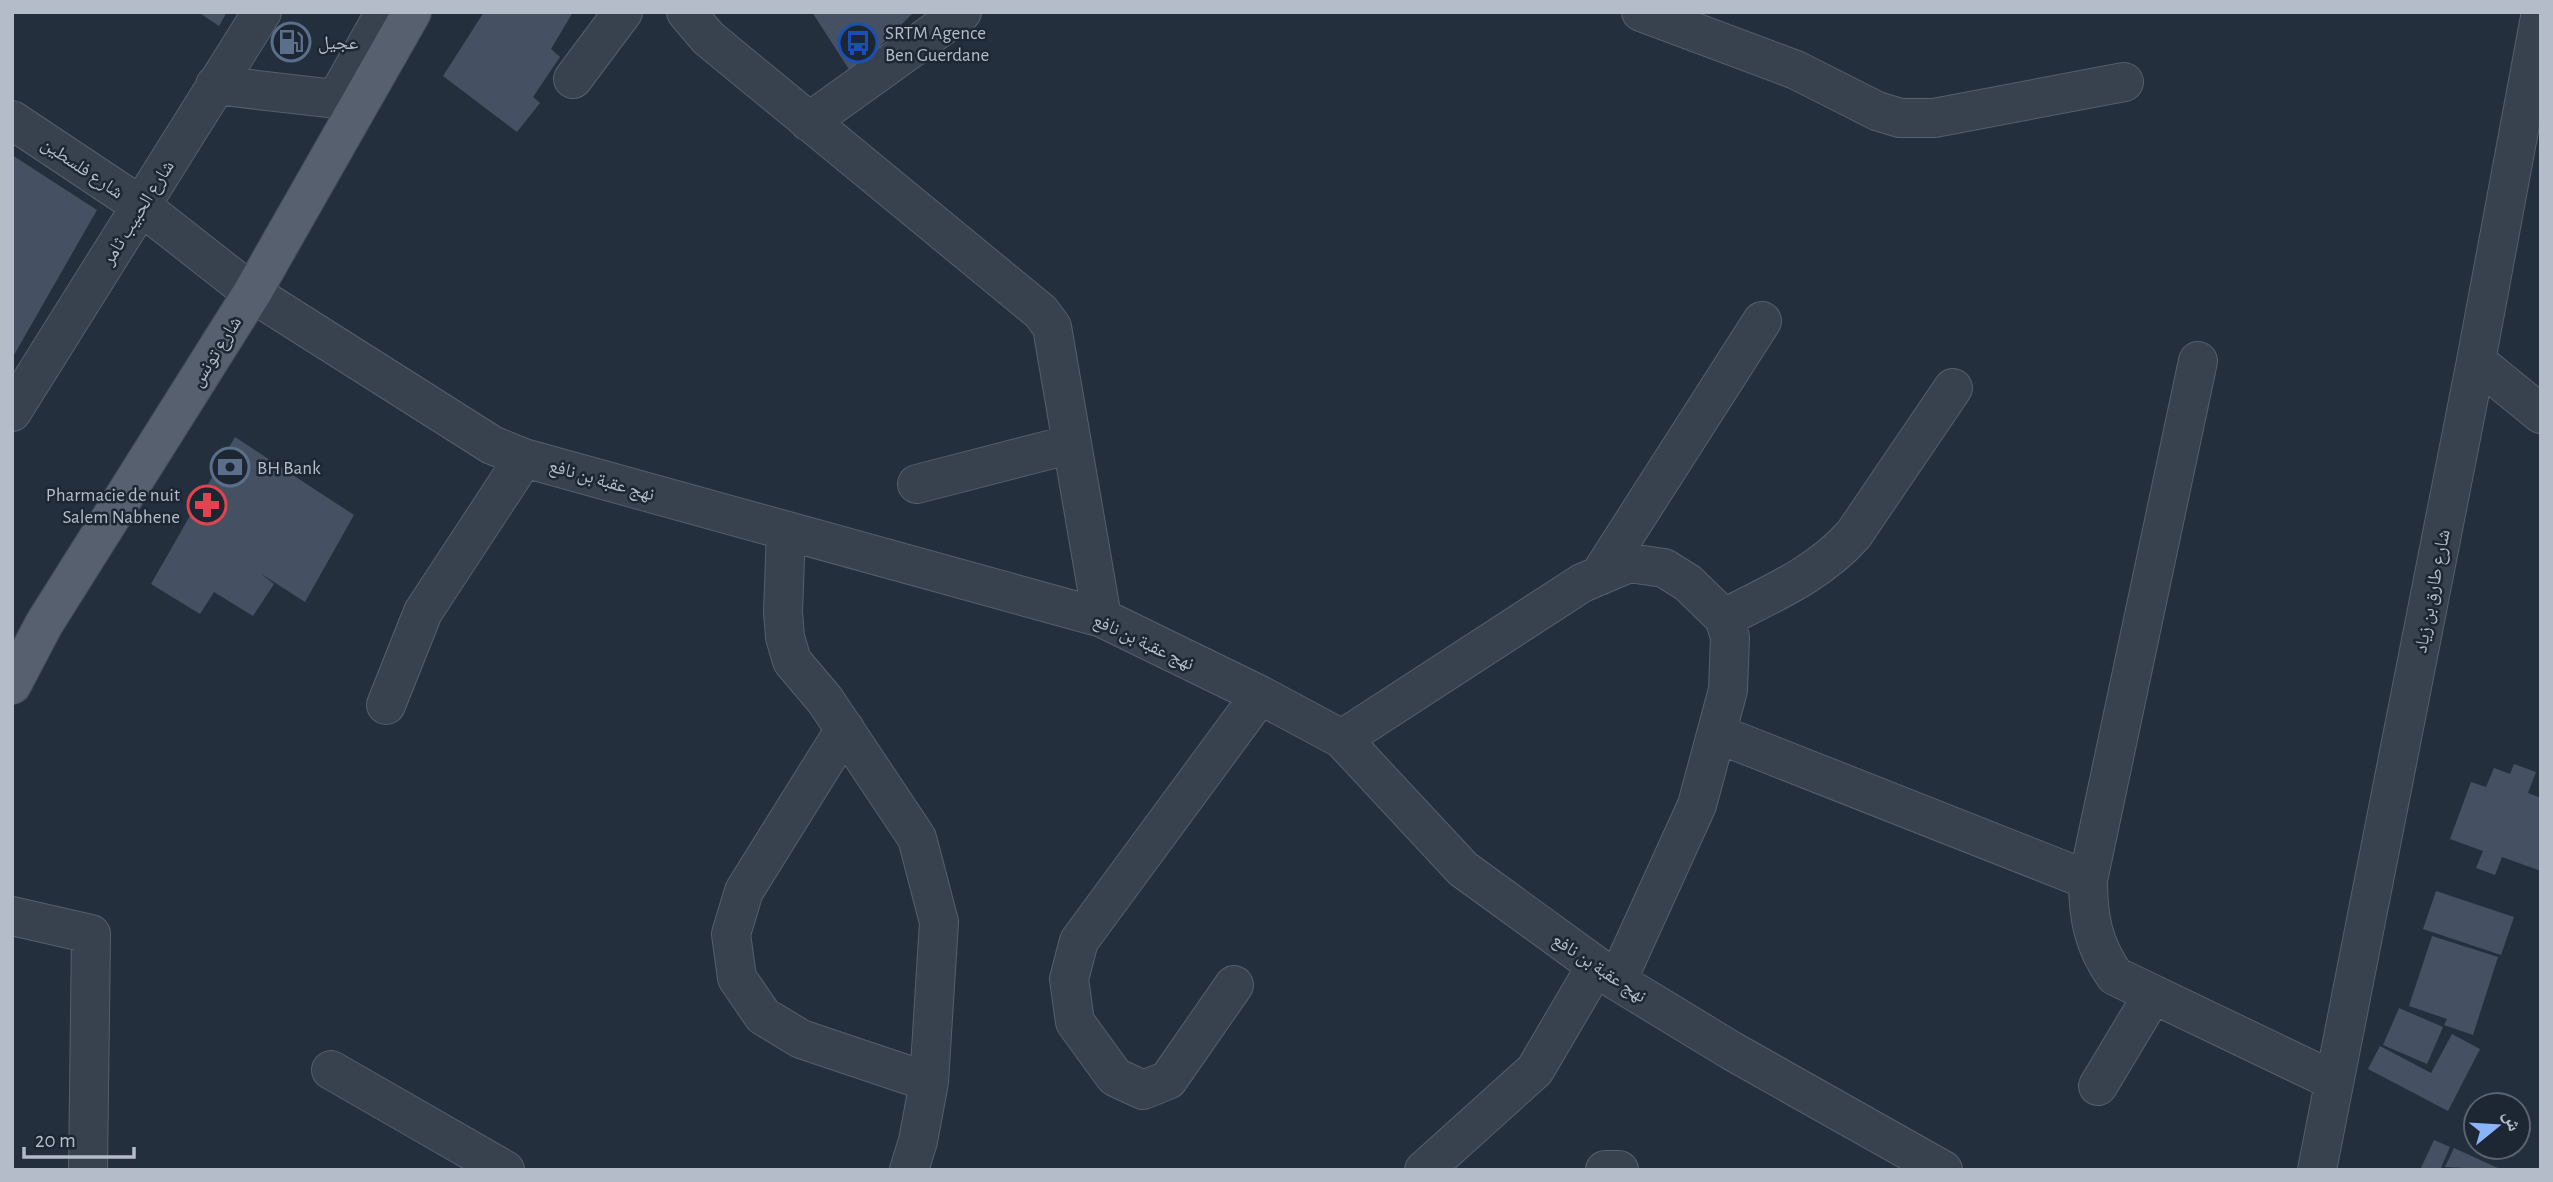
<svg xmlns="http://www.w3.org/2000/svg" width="2553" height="1182" viewBox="0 0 2553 1182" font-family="'Alegreya Sans','Noto Naskh Arabic',sans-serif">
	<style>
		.building { fill: #455162 }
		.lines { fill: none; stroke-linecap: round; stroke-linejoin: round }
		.minor-casing { stroke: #565f6c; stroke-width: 40 }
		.major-casing { stroke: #414a57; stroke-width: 40 }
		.minor { stroke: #38414e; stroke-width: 38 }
		.major { stroke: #56606e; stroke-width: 38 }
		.labels { text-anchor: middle; stroke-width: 5; stroke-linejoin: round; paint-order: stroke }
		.poi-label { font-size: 19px; fill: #b4bcc9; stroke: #1d2633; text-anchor: start }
		.street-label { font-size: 19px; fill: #b4bcc9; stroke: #1d2633 }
	</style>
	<rect width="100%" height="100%" fill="#242f3e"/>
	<!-- building -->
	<path class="building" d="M 198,12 L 227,12 L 219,26 Z
		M 484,12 L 573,12 L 551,49 L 560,57 L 533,97 L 540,103 L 517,132 L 443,76 Z
		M 812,12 L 914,12 L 852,74 Z
		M 12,155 L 97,210 L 14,355 L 12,354 Z
		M 235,437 L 354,515 L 305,602 L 260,573 L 274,584 L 253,616 L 214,592 L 200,614 L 151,584 Z
		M 2514,764 L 2536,772 L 2528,793 L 2541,798 L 2541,871 L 2502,857 L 2495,875 L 2476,868 L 2483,851 L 2450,839 L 2471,782 L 2486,787 L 2494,768 L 2510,774 Z
		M 2436,891 L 2514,917 L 2501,955 L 2423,929 Z
		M 2432,936 L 2498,957 L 2473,1035 L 2444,1025 L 2447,1019 L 2409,1006 Z
		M 2399,1008 L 2443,1027 L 2427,1064 L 2383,1045 Z
		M 2452,1034 L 2480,1049 L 2448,1111 L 2368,1069 L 2380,1046 L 2431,1073 Z
		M 2434,1140 L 2450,1147 L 2440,1170 L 2420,1170 Z
		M 2454,1148 L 2502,1170 L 2445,1167 Z"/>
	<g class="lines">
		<defs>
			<path id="minor" d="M 686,12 L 708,38 L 1041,312 L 1052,327 L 1102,618
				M 1641,12 L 1796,70 L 1877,111 L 1900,118 L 1934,118 L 2124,82
				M 573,79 L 623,12
				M 215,85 L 336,99 L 385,12
				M 12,120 L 141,206 L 252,293 L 492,445 L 524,458 L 1102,618 L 1260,695 L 1342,739 L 1463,869 L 1617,981 L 1732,1051 L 1943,1170
				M 809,122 L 962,12
				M 2198,361 L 2088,880 C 2088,917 2093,945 2115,976 L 2334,1081
				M 2476,361 L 2541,414
				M 12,412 L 262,12
				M 917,484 L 1072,444
				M 786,531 L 783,612 L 785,637 L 792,661 L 825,700 L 917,838 L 939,922 L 929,1082 L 918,1141 L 909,1170
				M 1599,576 L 1762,321
				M 1724,618 C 1771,594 1819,574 1854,534 L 1953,388
				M 386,705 L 423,612 L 524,458
				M 845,729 L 744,891 L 731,934 L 737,978 L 763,1016 L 801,1039 L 929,1082
				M 1718,734 L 2088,880
				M 1342,739 L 1582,583 L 1629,563 L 1664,568 L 1688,583 L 1724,618 L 1730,637 L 1728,690 L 1697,805 L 1617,981
				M 12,916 L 91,934 L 88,1170
				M 1234,985 L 1168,1080 L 1143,1090 L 1115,1077 L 1075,1022 L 1069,979 L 1079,941 L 1260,695
				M 331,1070 L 505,1170
				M 2098,1086 L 2152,996
				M 1424,1170 L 1535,1070 L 1596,966
				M 1605,1170 L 1619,1170
				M 2317,1170 L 2476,361 L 2541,12"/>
			<path id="major" d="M 12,685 L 44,624 L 252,293 L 412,12"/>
		</defs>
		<!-- minor casing -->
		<use href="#minor" class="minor-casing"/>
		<!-- major casing -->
		<use href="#major" class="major-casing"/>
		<!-- minor -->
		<use href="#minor" class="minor"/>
		<!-- major -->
		<use href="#major" class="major"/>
	</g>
	<!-- icons -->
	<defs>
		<symbol id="fuel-ring" viewBox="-11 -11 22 22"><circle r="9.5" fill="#1d2633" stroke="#5c6f8a" stroke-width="1.5"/><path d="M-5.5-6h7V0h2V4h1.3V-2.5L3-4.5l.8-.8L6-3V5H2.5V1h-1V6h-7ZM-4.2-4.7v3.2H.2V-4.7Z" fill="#5c6f8a"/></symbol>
		<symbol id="bus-ring" viewBox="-11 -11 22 22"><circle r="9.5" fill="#1d2633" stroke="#1a4fb4" stroke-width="1.5"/><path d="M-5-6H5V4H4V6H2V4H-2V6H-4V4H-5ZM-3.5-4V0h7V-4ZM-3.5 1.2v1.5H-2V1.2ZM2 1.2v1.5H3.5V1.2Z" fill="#1a4fb4"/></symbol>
		<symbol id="bank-ring" viewBox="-11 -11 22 22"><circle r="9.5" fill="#1d2633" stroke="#5c6f8a" stroke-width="1.5"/><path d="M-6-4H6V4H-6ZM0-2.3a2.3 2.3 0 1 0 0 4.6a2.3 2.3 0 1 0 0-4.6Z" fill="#5c6f8a"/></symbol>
		<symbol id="pharmacy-ring" viewBox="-11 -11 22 22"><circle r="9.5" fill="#1d2633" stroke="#e0444e" stroke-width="1.5"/><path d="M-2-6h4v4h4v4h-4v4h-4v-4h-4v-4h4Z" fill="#e0444e"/></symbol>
	</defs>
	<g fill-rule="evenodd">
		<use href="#fuel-ring" x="269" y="20" width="44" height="44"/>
		<use href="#bus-ring" x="836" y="21" width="44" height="44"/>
		<use href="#bank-ring" x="208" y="445" width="44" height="44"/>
		<use href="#pharmacy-ring" x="185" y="483" width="44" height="44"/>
	</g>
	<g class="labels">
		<!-- poi labels -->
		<g class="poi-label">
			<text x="885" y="39">SRTM Agence<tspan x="885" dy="22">Ben Guerdane</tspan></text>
			<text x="318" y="49">عجيل</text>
			<text x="257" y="474">BH Bank</text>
			<text x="180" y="501" text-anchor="end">Pharmacie de nuit<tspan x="180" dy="22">Salem Nabhene</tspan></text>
		</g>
		<!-- street labels -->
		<g class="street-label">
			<text transform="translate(83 167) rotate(34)" y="7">شارع فلسطين</text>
			<text transform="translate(137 212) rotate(-58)" y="7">شارع الحبيب ثامر</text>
			<text transform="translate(215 351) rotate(-58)" y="7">شارع تونس</text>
			<text transform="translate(602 479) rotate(16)" y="7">نهج عقبة بن نافع</text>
			<text transform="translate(2431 591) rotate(-79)" y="7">شارع طارق بن زياد</text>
			<text transform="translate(1144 641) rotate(25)" y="7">نهج عقبة بن نافع</text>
			<text transform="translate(1600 967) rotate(34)" y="7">نهج عقبة بن نافع</text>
		</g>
	</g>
	<!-- border -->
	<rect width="2553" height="1182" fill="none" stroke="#b4bcc9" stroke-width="28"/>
	<!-- north arrow -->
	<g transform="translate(2497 1126) rotate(72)"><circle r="33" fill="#1d2633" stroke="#59626f" stroke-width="2"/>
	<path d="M0-5L12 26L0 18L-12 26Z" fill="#8ab4f8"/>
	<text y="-10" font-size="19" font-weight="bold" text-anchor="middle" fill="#b4bcc9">ش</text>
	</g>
	<!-- scale -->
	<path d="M24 1147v10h110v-10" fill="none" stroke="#b4bcc9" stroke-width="3.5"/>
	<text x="35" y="1147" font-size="21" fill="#b4bcc9" stroke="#1d2633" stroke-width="5" paint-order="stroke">20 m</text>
</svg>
